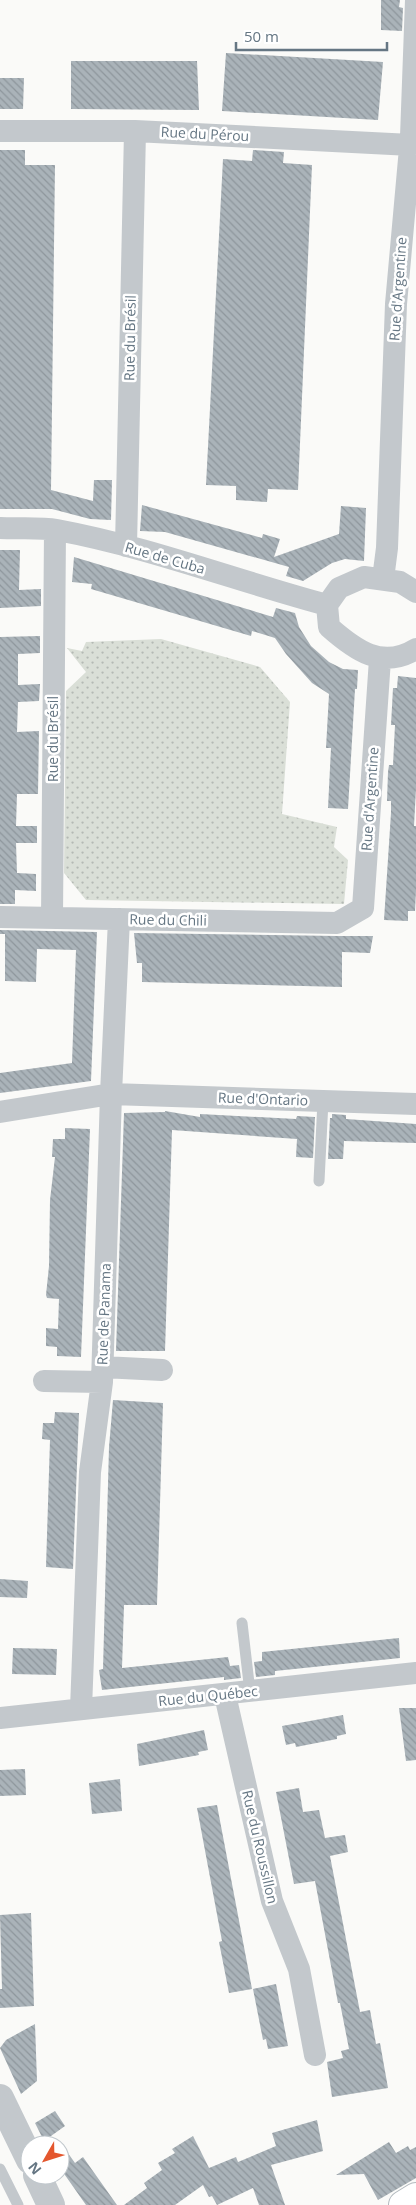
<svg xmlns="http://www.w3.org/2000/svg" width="416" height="2205" viewBox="0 0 416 2205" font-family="'Open Sans',sans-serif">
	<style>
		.park { fill: url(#park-dots) }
		.building { fill: url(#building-back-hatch) }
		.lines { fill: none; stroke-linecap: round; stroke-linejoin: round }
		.secondary-casing { stroke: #b3babf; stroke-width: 30 }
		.service { stroke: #c3c8cc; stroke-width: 11 }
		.minor { stroke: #c3c8cc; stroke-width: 22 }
		.tertiary { stroke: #c3c8cc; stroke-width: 28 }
		.secondary { stroke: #fff; stroke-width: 28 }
		.labels { text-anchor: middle; stroke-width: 5; stroke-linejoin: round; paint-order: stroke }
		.street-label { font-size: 14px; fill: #657683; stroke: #fff }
	</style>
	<defs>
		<pattern id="park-dots" width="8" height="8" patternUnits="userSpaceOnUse" patternTransform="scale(1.25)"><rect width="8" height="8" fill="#dadfd7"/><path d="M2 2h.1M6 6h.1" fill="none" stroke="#b4b9b4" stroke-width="1.8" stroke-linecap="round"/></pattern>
		<pattern id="building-back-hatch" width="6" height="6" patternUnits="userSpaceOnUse" patternTransform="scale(1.25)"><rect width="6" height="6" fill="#aab3b9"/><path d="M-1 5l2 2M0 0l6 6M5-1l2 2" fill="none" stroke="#8e969c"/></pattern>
	</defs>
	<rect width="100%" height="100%" fill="#fafaf8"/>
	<!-- park -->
	<path class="park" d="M 161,639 L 260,667 L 290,702 L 282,814 L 337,827 L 334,847 L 348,860 L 344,904 L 86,900 L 64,873 L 66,691 L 86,672 L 67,648 L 82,651 L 86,642 Z"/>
	<!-- building -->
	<path class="building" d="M 381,0 L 400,0 L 399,7 L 403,8 L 402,31 L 381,30 Z
		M 226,53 L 383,62 L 378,120 L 222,111 Z
		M 71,61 L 197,61 L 199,110 L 71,109 Z
		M 0,78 L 24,78 L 23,109 L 0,109 Z
		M 0,150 L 25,150 L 25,165 L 55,165 L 51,490 L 93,501 L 94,480 L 112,480 L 111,520 L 90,519 L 52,509 L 0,509 Z
		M 253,150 L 284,152 L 283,163 L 312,165 L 298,490 L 268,489 L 267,502 L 236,500 L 236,486 L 206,485 L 223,159 L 252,161 Z
		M 142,505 L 262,538 L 263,534 L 280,539 L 274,557 L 339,534 L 341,506 L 366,508 L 364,561 L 345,559 L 332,563 L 303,581 L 286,576 L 289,567 L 165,532 L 140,531 Z
		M 0,550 L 20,550 L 19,590 L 41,589 L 41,606 L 0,608 Z
		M 74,557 L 273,617 L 276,608 L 295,613 L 299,627 L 311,646 L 329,662 L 343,669 L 358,670 L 357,689 L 355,689 L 348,809 L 328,808 L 331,748 L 326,748 L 329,694 L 312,683 L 286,654 L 275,638 L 252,631 L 251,636 L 91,589 L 92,584 L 72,582 Z
		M 40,636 L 40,653 L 18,654 L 18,685 L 40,684 L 39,701 L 18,702 L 17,732 L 39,731 L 38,794 L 17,794 L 16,826 L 37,826 L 37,843 L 16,843 L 17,873 L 36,874 L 36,891 L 15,890 L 15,904 L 0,904 L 0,637 Z
		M 398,676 L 416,678 L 416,789 L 414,826 L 416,826 L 416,891 L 415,911 L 408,911 L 408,921 L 384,920 L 391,813 L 391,801 L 387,801 L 388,772 L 389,765 L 393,765 L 395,725 L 391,725 L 393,688 L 397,688 Z
		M 0,930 L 97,932 L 91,1081 L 0,1093 L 0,1073 L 72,1063 L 76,950 L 37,949 L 36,982 L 5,981 L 5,934 L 0,934 Z
		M 134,933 L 337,936 L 373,936 L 370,953 L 342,952 L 342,987 L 142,982 L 142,963 L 137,963 Z
		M 165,1111 L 200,1117 L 200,1114 L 296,1119 L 297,1116 L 315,1117 L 313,1158 L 296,1157 L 297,1139 L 172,1130 L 165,1351 L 116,1351 L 124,1113 L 165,1112 Z
		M 332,1114 L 346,1115 L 346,1119 L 416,1124 L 416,1143 L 344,1141 L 343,1159 L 328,1159 L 330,1118 L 332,1118 Z
		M 65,1128 L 90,1129 L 81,1357 L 57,1356 L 57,1347 L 46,1346 L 46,1328 L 58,1329 L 59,1299 L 47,1298 L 46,1295 L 49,1266 L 50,1200 L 55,1157 L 52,1157 L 53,1139 L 65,1139 Z
		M 113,1400 L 163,1403 L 157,1605 L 124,1605 L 122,1668 L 228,1657 L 230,1666 L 239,1665 L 241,1678 L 224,1680 L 224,1677 L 102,1690 L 99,1670 L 103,1669 L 109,1447 Z
		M 55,1412 L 79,1413 L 73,1569 L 46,1567 L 50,1440 L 42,1439 L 43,1423 L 54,1423 Z
		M 0,1579 L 28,1581 L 27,1598 L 0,1597 Z
		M 399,1638 L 400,1658 L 275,1671 L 275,1675 L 256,1677 L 254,1662 L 262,1661 L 262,1652 Z
		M 13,1648 L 57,1649 L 56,1675 L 12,1674 Z
		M 399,1708 L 416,1708 L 416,1760 L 406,1761 Z
		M 343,1715 L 346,1734 L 337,1736 L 337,1739 L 296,1747 L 295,1743 L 286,1745 L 282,1726 Z
		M 204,1730 L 208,1750 L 198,1752 L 199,1755 L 139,1766 L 137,1744 Z
		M 25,1769 L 26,1795 L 0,1796 L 0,1770 Z
		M 120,1779 L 122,1811 L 92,1814 L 89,1783 Z
		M 299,1788 L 303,1812 L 319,1810 L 325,1838 L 345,1835 L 348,1852 L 330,1856 L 360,2012 L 370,2010 L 376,2044 L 380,2043 L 388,2088 L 332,2097 L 327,2062 L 343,2058 L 341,2051 L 349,2049 L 340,2003 L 338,2003 L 315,1881 L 294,1884 L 276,1792 Z
		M 217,1805 L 252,1989 L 229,1993 L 219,1942 L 222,1941 L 197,1808 Z
		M 31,1913 L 34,2006 L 0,2008 L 0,1989 L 2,1989 L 0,1915 Z
		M 276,1984 L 288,2046 L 268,2049 L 266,2039 L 263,2040 L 253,1989 Z
		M 35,2024 L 37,2081 L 21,2094 L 0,2048 L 6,2040 Z
		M 55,2111 L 65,2126 L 44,2141 L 35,2123 Z
		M 317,2120 L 323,2151 L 271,2165 L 285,2205 L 259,2205 L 253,2188 L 217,2205 L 212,2196 L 209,2197 L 203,2185 L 175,2205 L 124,2205 L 147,2188 L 144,2183 L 162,2170 L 158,2163 L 175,2153 L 172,2149 L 193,2136 L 209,2168 L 236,2157 L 238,2162 L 276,2146 L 272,2133 Z
		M 60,2142 L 75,2163 L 83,2157 L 117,2205 L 86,2205 L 60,2168 Z
		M 389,2142 L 396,2153 L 408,2146 L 410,2150 L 416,2147 L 416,2178 L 378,2200 L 364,2174 L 336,2175 Z"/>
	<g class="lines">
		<defs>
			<path id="secondary" d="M 403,2205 L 416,2197"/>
		</defs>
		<!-- secondary casing -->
		<use href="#secondary" class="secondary-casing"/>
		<!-- service -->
		<path class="service" d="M 319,1181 L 323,1101
			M 242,1623 L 250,1692
			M 0,2169 L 18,2205"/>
		<!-- minor -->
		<path class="minor" d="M 0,131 L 135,131 L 411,145
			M 0,528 C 18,529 39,527 57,530 C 149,547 237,581 327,605
			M 126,546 L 135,131
			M 383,579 L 387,548 L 396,304 L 411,137 L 416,0
			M 416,592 L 400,582 L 364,577 L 339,588 L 327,605 L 329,627 C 355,650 382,670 416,649
			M 0,917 L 337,923 L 363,908 L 380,659
			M 52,918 L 55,530
			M 0,1112 L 111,1094 L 416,1104
			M 103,1367 L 162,1370
			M 44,1381 L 102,1382
			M 225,1695 L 272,1901 L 299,1969 L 315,2055
			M 81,1709 L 90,1472 L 102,1382 L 111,1094 L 119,919
			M 0,1718 L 416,1673"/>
		<!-- tertiary -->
		<path class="tertiary" d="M 0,2098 L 30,2160
			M 37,2175 L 51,2205"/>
		<!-- secondary -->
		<use href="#secondary" class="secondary"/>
	</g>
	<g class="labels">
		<!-- street labels -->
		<g class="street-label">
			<text transform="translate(205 134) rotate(3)" y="5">Rue du Pérou</text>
			<text transform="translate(398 289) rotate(-86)" y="5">Rue d'Argentine</text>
			<text transform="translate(130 338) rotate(-89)" y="5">Rue du Brésil</text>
			<text transform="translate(165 558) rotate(16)" y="5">Rue de Cuba</text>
			<text transform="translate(53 739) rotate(-90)" y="5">Rue du Brésil</text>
			<text transform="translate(370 799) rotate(-86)" y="5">Rue d'Argentine</text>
			<text transform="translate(168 920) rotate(1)" y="5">Rue du Chili</text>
			<text transform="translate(263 1099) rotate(2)" y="5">Rue d'Ontario</text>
			<text transform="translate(104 1314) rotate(-88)" y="5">Rue de Panama</text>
			<text transform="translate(208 1696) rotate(-6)" y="5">Rue du Québec</text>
			<text transform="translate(260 1847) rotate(77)" y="5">Rue du Roussillon</text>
		</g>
	</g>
	<!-- north arrow -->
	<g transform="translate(45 2160) rotate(231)"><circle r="24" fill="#ffffff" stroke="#c1c8cd"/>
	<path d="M0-4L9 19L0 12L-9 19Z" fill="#e4572e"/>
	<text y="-8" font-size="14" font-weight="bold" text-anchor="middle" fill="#657683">N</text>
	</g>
	<!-- scale -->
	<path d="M236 42v8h151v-8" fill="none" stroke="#657683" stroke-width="2.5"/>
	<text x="244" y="42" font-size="15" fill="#657683" stroke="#ffffff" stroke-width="4" paint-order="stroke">50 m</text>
</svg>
